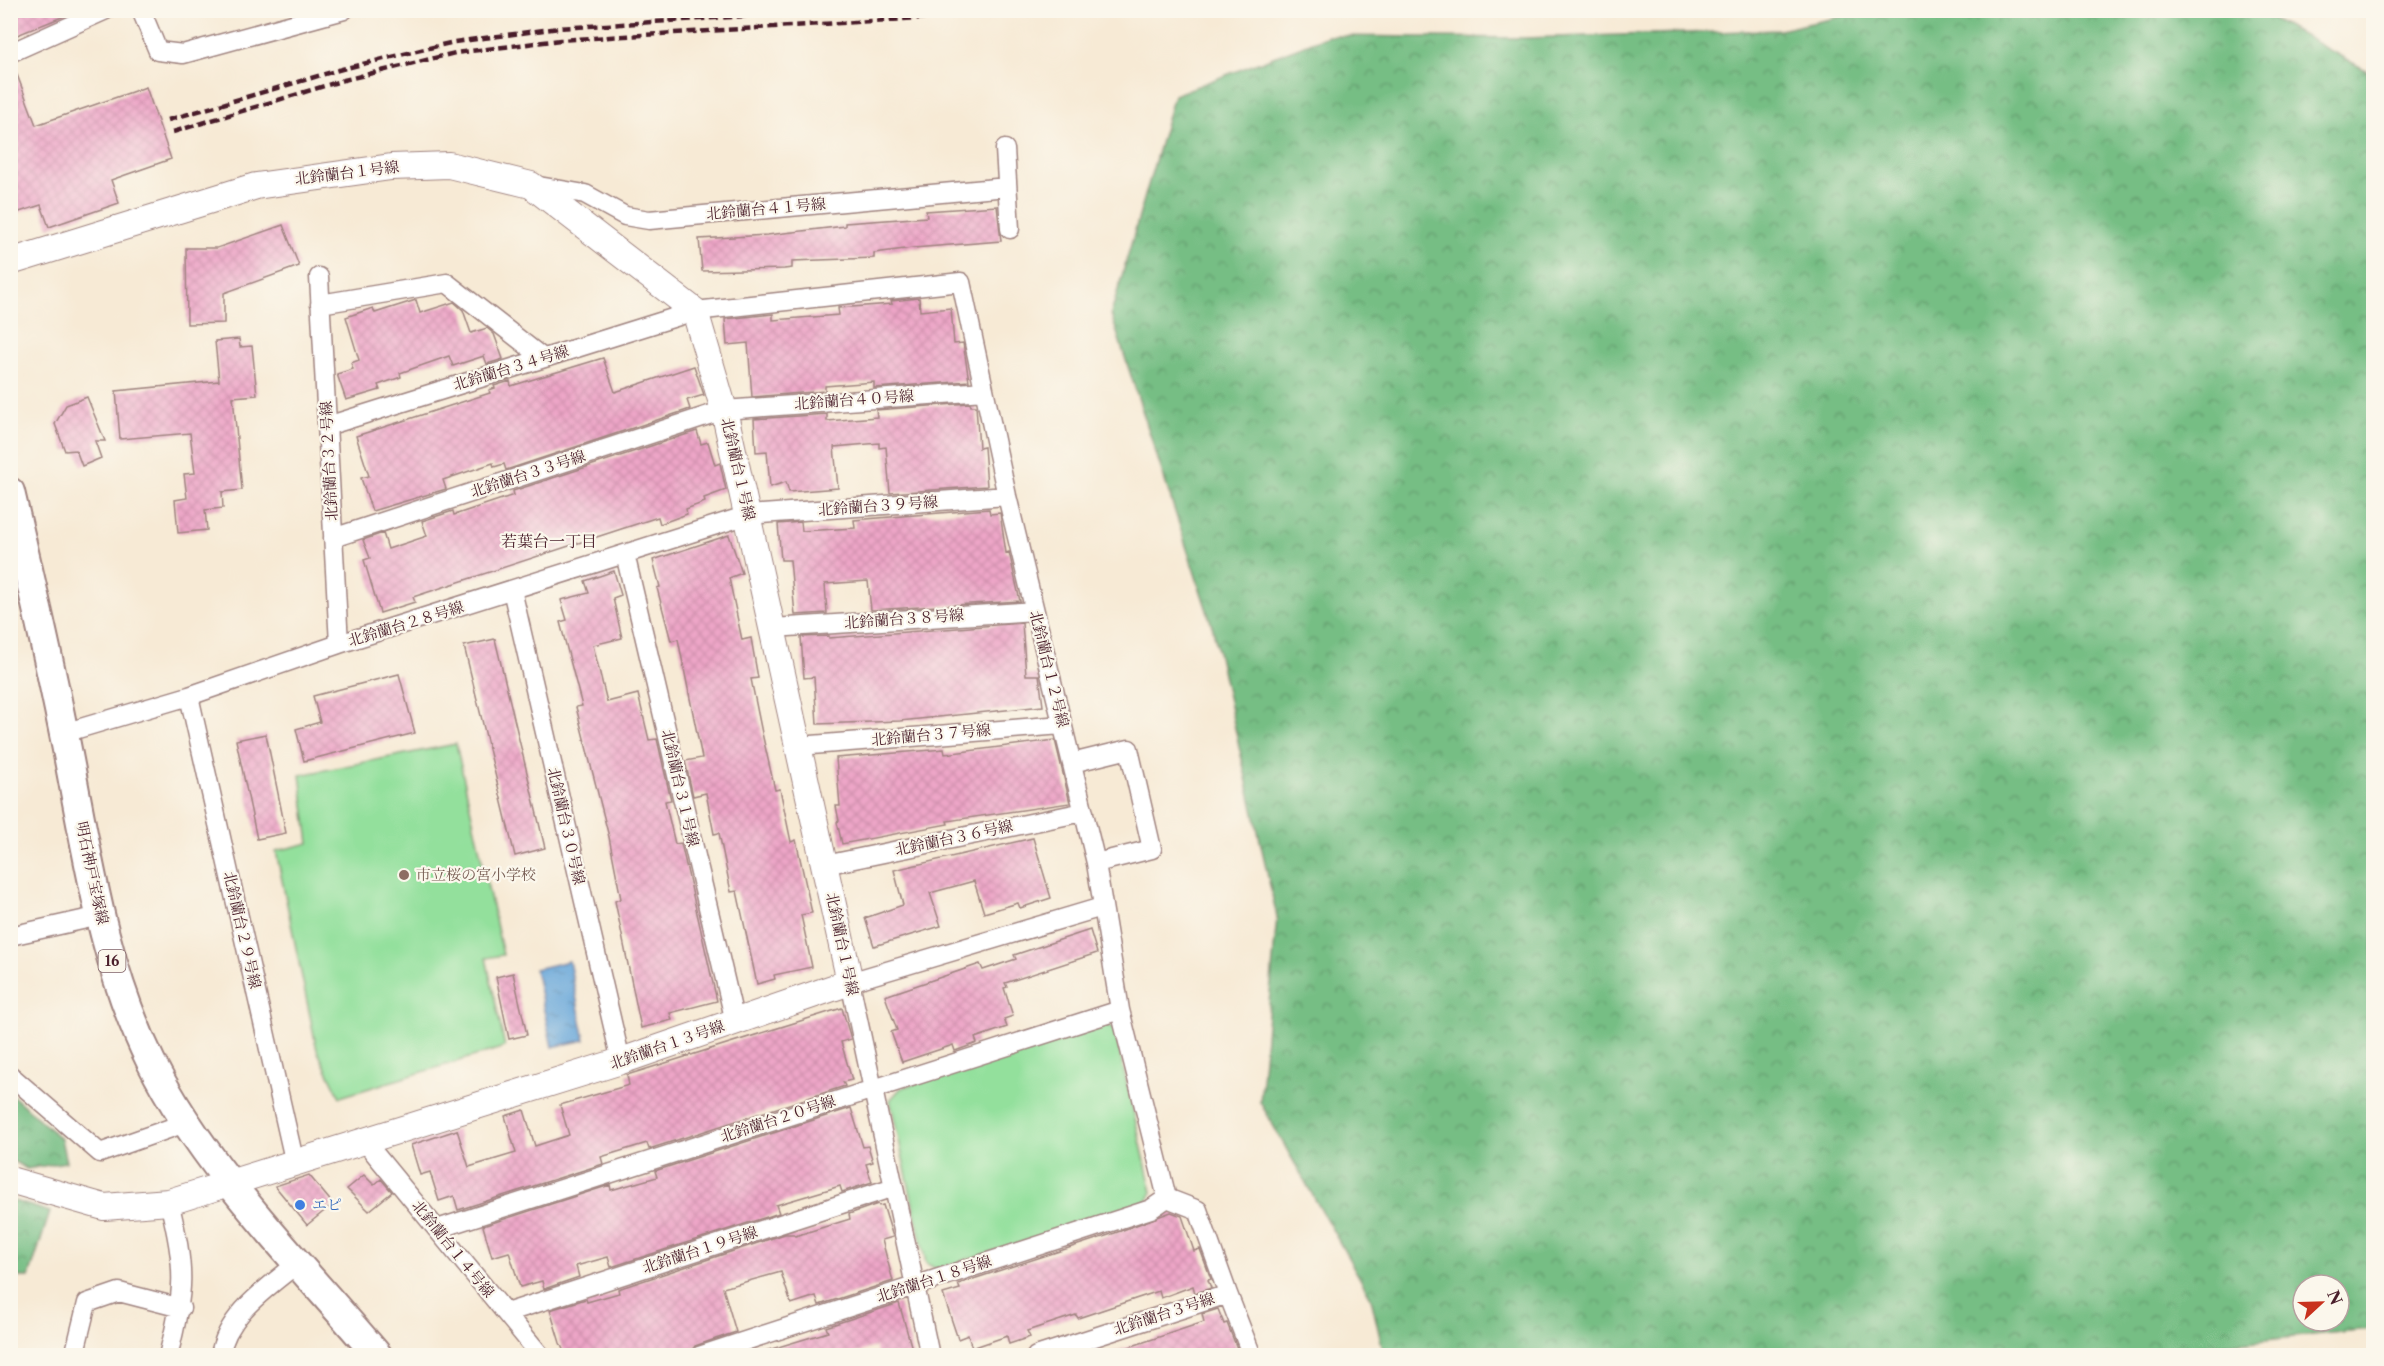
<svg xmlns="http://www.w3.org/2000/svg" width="2384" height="1366" viewBox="0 0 2384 1366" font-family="'Libre Caslon Text','Noto Serif JP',serif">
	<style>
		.forest { fill: url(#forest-crowns); stroke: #606e58; stroke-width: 1.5; fill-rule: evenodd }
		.park { fill: #93e09c; stroke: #6e8064; stroke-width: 1.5 }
		.water { fill: url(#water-ripples); stroke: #586282; stroke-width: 1.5 }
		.building { fill: url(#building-cross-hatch) }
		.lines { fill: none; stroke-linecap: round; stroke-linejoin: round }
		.street-casing { stroke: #a08480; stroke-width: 21 }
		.secondary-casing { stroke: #a08480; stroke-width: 28 }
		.primary-casing { stroke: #a08480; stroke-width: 32 }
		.street { stroke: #fff; stroke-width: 18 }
		.secondary { stroke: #fff; stroke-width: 26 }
		.primary { stroke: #fff; stroke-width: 28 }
		.rail { stroke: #4a1f2b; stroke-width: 4.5; stroke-dasharray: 9 4.5; stroke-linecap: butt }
		.education-dot { fill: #8d6e63; stroke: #fbf7ec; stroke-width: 2 }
		.shop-dot { fill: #3f7fe0; stroke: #fbf7ec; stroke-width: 2 }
		.labels { text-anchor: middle; stroke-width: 4.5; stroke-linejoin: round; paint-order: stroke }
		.shield { fill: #fbf7ec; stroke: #7f6065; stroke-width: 1.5 }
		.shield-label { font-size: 14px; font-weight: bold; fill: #4a1f2b }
		.street-label { font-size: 15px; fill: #4a1f2b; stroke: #fbf7ec }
		.education-label { font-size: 15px; fill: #785e54; stroke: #fbf7ec; text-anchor: start }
		.shop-label { font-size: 15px; fill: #366cbe; stroke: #fbf7ec; text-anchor: start }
		.neighbourhood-label { font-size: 16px; fill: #4a1f2b; stroke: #fbf7ec }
	</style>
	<defs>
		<pattern id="forest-crowns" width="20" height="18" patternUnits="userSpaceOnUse" patternTransform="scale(1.5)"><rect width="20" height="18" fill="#76be84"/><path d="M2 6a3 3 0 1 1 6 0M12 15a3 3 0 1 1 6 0" fill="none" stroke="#639a6c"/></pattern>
		<pattern id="water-ripples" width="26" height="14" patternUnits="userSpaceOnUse" patternTransform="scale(1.5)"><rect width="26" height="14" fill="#66a6d9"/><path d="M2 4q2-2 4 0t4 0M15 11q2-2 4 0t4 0" fill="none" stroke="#5687b0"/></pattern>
		<pattern id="building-cross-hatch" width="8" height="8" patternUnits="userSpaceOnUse" patternTransform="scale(1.5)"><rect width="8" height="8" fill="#eda6c7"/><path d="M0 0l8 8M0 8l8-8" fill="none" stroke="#cd8eab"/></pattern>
	</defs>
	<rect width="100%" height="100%" fill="#fbf7ec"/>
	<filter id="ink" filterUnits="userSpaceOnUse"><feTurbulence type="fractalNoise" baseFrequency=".0167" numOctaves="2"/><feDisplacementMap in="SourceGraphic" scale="12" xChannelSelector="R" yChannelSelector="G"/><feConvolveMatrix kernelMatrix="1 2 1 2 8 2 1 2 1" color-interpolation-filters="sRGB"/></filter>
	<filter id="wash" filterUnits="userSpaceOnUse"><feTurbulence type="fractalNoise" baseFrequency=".008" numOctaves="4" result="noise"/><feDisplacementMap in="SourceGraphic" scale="24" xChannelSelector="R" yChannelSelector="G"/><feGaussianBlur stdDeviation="1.35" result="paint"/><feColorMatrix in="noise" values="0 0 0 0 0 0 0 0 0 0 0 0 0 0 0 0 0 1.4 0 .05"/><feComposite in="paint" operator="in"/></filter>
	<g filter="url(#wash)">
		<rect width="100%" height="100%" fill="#f7ead5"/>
		<!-- forest -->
		<path class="forest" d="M 1866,11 L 2259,11 L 2373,74 L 2373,1333 L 2368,1329 L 2118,1356 L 1384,1355 L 1371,1298 L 1260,1102 L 1277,917 L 1213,629 L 1111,314 L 1174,95 L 1328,36 L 1524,38 L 1780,30 ZM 2303,1285 L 2339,1285 L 2339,1321 L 2303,1321 Z
			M 11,1094 L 61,1139 L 66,1162 L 27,1169 L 11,1160 Z
			M 11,1200 L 50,1212 L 29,1277 L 11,1277 Z"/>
		<!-- park -->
		<path class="park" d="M 456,744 L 503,955 L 486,958 L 505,1047 L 340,1097 L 317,1050 L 276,851 L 309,843 L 300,775 Z
			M 1105,1023 L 1114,1028 L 1152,1192 L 1146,1204 L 936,1269 L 926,1263 L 890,1100 L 901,1088 Z"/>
		<!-- water -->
		<path class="water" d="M 569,961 L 585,1040 L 552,1047 L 535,969 Z"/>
		<g id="blocks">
			<!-- building -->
			<path class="building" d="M 10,10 L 77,10 L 77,11 L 10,38 Z
				M 10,64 L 13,64 L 36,125 L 146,87 L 171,159 L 111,180 L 119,203 L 49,227 L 41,205 L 10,215 Z
				M 997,206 L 1001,241 L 913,248 L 874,253 L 874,258 L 792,261 L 792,268 L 784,269 L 702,271 L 699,239 L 767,235 L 845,226 L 845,223 L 927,217 L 926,211 Z
				M 283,225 L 299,266 L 224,293 L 224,323 L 187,324 L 186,248 L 217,248 Z
				M 919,298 L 920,311 L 951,308 L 954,344 L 963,343 L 969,381 L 874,388 L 874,382 L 825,386 L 825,391 L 752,397 L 748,343 L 727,345 L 725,319 L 773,314 L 773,320 L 839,315 L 838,308 L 892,304 L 891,301 Z
				M 416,300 L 420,313 L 454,302 L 463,310 L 471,333 L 487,328 L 494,334 L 503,359 L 487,364 L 484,356 L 453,366 L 449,356 L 400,373 L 401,377 L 378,385 L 380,390 L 346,400 L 337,374 L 353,369 L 351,363 L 359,360 L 346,317 L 373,308 L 375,313 Z
				M 239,339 L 240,347 L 252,346 L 257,395 L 233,397 L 242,490 L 222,492 L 223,508 L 205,510 L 207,530 L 178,533 L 175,500 L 187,498 L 184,474 L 195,473 L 190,433 L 120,439 L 116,391 L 219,381 L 215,341 Z
				M 603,358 L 615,392 L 694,366 L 704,395 L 687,400 L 690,409 L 506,470 L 504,464 L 494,467 L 493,463 L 443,480 L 446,489 L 372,511 L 361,478 L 369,476 L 356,436 L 490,393 L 489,390 L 495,388 L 494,386 L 510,381 L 511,386 Z
				M 87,397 L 105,441 L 95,441 L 101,458 L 82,466 L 76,450 L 65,451 L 55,424 L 66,405 Z
				M 970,403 L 971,406 L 976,406 L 979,448 L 984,447 L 987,486 L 890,493 L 886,447 L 879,448 L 879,443 L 834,447 L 838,488 L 789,492 L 786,482 L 770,487 L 767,451 L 756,452 L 754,419 L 827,414 L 827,421 L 877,417 L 876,410 Z
				M 697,431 L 701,444 L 708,442 L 715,465 L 720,463 L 726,490 L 704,498 L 705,502 L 686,509 L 687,514 L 660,524 L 658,517 L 413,597 L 415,602 L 380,613 L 364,560 L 370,558 L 363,540 L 383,533 L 388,549 L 427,536 L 422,521 L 453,511 L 454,515 L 514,495 L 513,491 Z
				M 989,509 L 990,514 L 1000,513 L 1006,553 L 1009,552 L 1020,601 L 871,610 L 868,581 L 825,584 L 827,613 L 795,615 L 790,560 L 781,560 L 778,524 L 801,522 L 802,531 L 855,528 L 854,520 Z
				M 729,535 L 742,573 L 729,578 L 742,640 L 751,638 L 758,678 L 751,679 L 762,733 L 775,790 L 780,789 L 791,842 L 796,840 L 812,913 L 801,915 L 812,967 L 774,975 L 775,979 L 757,984 L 737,891 L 731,892 L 719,833 L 714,834 L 706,793 L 693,796 L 685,761 L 702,758 L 678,639 L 671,641 L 657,588 L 660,587 L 653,560 Z
				M 614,571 L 621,595 L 613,598 L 622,638 L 593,645 L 607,702 L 638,694 L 649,740 L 657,739 L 671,800 L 665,801 L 675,844 L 681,843 L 717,1001 L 670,1013 L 672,1020 L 641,1028 L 615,901 L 621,899 L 609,837 L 576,707 L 582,706 L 560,622 L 567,620 L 561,600 L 589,593 L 585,581 Z
				M 1022,623 L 1026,675 L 1039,675 L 1043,706 L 900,721 L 817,724 L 814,677 L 804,678 L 801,637 L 829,636 L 829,638 Z
				M 495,639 L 545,848 L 515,856 L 464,646 Z
				M 399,674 L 415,733 L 304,761 L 296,729 L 320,722 L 313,696 Z
				M 266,734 L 286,833 L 257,839 L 236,740 Z
				M 1055,740 L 1070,803 L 947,821 L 948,824 L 842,844 L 837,822 L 839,821 L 836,806 L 840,806 L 836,758 L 944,749 L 945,754 Z
				M 1033,838 L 1051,898 L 1020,908 L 1018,903 L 984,913 L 974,881 L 930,893 L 941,926 L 874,946 L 865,918 L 903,905 L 894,870 Z
				M 1090,930 L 1097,953 L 1005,983 L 1007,987 L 1004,988 L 1013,1016 L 1004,1019 L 1007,1027 L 975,1038 L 977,1043 L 955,1051 L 953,1045 L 902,1062 L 891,1032 L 897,1030 L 885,996 L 980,964 L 983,970 L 1016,959 L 1014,955 Z
				M 513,973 L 527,1035 L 509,1039 L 496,977 Z
				M 842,1008 L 851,1039 L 841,1042 L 852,1080 L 843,1082 L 845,1086 L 649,1149 L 647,1143 L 601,1157 L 603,1164 L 458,1210 L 454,1196 L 439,1201 L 430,1172 L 420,1175 L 411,1145 L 457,1130 L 469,1167 L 516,1153 L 505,1116 L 524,1110 L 535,1146 L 569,1135 L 560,1105 L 629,1085 L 627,1075 Z
				M 851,1108 L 863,1147 L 868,1146 L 873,1162 L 866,1164 L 872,1182 L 842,1192 L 840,1186 L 776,1205 L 779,1213 L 611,1267 L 608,1257 L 576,1266 L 579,1277 L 544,1289 L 542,1281 L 520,1287 L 509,1252 L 492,1257 L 483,1226 L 610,1185 L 611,1190 L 657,1177 L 655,1171 Z
				M 309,1175 L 333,1204 L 307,1225 L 275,1186 Z
				M 364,1175 L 374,1185 L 381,1179 L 392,1192 L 369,1211 L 347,1189 Z
				M 878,1204 L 879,1206 L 883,1205 L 893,1237 L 882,1240 L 893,1281 L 819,1305 L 816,1296 L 791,1304 L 781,1272 L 723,1288 L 736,1332 L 695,1346 L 688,1356 L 566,1356 L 560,1343 L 550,1310 L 586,1299 L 587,1302 L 619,1293 L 618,1289 L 785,1234 L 794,1234 L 795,1236 L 850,1219 L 849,1214 Z
				M 1171,1212 L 1182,1216 L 1194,1251 L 1200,1249 L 1211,1279 L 1208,1280 L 1211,1288 L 1195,1293 L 1193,1286 L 1161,1298 L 1159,1291 L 1078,1318 L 1076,1315 L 1027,1331 L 1030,1337 L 1009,1344 L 1007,1336 L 972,1348 L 968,1335 L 958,1339 L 943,1294 L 960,1289 L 958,1284 L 1115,1233 Z
				M 899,1303 L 914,1356 L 878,1356 L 875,1347 L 847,1356 L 766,1356 L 765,1351 L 828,1332 L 826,1327 Z
				M 1218,1309 L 1224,1324 L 1227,1323 L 1240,1356 L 1115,1356 L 1114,1352 L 1204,1322 L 1202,1314 Z"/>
		</g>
	</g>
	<g filter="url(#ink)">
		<use href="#blocks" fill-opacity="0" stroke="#a08480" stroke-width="1.5"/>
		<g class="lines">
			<defs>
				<path id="street" d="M 141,10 L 158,51 L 183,54 L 344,10
					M 10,53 L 106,10
					M 1005,149 L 1010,229
					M 533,185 L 585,194 L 625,216 L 649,220 L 1007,187
					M 319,277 L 339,644
					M 320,304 L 447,283 L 543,358
					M 327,426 L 695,311 L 961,282 L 1007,496 L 1096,863 L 1120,1010 L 1167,1198 L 1198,1210 L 1228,1294
					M 333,538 L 724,410 L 984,391
					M 625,554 L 735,1022
					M 512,590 L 621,1061
					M 773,628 L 1035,611
					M 189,696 L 295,1164
					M 64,733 L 189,696 L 339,644 L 748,515 L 1007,496
					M 799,746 L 1062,725
					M 1072,763 L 1129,749 L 1152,849 L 1096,863
					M 825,865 L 1084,812
					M 10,936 L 100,916
					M 10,1075 L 100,1153 L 188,1122
					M 366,1143 L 541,1356
					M 437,1229 L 1120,1010
					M 506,1313 L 894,1187
					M 74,1356 L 87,1303 L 119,1292 L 181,1308
					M 168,1356 C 185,1291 186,1268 169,1202
					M 220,1356 C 226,1314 269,1287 299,1262
					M 699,1356 L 1151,1209 L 1167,1198
					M 930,1356 L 850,982 L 1102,907
					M 1036,1356 L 1228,1294 L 1252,1356"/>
				<path id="secondary" d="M 10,262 L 256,186 L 391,167 L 449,165 L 531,185 L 695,311 L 724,410 L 850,982 L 621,1061 L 169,1202 L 104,1207 L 10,1180"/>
				<path id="primary" d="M 10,492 C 31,581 52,670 69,760 C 89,863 104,967 151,1062 C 204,1168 301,1265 378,1356"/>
			</defs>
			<!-- street casing -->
			<use href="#street" class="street-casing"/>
			<!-- secondary casing -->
			<use href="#secondary" class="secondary-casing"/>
			<!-- primary casing -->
			<use href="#primary" class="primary-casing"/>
			<!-- street -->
			<use href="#street" class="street"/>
			<!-- secondary -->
			<use href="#secondary" class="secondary"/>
			<!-- primary -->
			<use href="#primary" class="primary"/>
			<!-- rail -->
			<path class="rail" d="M 168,120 L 342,69 L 454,42 L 559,28 L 840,10
				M 173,132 L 344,80 L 455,53 L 560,40 L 1053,10"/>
		</g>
	</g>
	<!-- markers -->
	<circle class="education-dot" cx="404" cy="875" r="6"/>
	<circle class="shop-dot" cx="300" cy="1205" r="6"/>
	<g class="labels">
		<!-- shield labels -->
		<rect class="shield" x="98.5" y="950" width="27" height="22" rx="4.5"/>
		<g class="shield-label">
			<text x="112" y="966">16</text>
		</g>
		<!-- street labels -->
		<g class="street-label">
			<text transform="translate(347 173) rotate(-7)" y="5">北鈴蘭台１号線</text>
			<text transform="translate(766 209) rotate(-5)" y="5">北鈴蘭台４１号線</text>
			<text transform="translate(511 368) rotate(-17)" y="5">北鈴蘭台３４号線</text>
			<text transform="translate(854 400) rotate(-4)" y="5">北鈴蘭台４０号線</text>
			<text transform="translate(329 461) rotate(-93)" y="5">北鈴蘭台３２号線</text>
			<text transform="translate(738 469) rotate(77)" y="5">北鈴蘭台１号線</text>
			<text transform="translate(528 474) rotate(-18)" y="5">北鈴蘭台３３号線</text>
			<text transform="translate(878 506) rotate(-4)" y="5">北鈴蘭台３９号線</text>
			<text transform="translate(904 619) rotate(-4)" y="5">北鈴蘭台３８号線</text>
			<text transform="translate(406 624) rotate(-17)" y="5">北鈴蘭台２８号線</text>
			<text transform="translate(1049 669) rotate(76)" y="5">北鈴蘭台１２号線</text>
			<text transform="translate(931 735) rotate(-5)" y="5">北鈴蘭台３７号線</text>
			<text transform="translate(680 788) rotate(77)" y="5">北鈴蘭台３１号線</text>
			<text transform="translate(566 826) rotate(77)" y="5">北鈴蘭台３０号線</text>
			<text transform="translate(954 838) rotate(-12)" y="5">北鈴蘭台３６号線</text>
			<text transform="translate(92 873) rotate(78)" y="5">明石神戸宝塚線</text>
			<text transform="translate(242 930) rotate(77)" y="5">北鈴蘭台２９号線</text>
			<text transform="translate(842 944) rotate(78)" y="5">北鈴蘭台１号線</text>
			<text transform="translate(667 1045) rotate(-19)" y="5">北鈴蘭台１３号線</text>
			<text transform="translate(778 1119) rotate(-18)" y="5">北鈴蘭台２０号線</text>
			<text transform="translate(453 1249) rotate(51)" y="5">北鈴蘭台１４号線</text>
			<text transform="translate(700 1250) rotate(-18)" y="5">北鈴蘭台１９号線</text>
			<text transform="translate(934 1279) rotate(-18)" y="5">北鈴蘭台１８号線</text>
			<text transform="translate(1164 1314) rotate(-18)" y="5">北鈴蘭台３号線</text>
		</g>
		<!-- education labels -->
		<g class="education-label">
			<text x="416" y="880">市立桜の宮小学校</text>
		</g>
		<!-- shop labels -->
		<g class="shop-label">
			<text x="312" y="1210">エピ</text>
		</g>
		<!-- neighbourhood labels -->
		<g class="neighbourhood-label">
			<text x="549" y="547">若葉台一丁目</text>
		</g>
	</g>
	<!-- margin -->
	<rect width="2384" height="1366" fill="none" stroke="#fbf7ec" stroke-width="36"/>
	<!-- north arrow -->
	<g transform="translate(2321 1303) rotate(68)"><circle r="28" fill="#fbf7ec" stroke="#b4a19f" stroke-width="1.5"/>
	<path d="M0-4.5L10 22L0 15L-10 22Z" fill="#c8321e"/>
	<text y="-9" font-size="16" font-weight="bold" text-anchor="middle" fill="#4a1f2b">N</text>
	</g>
</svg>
